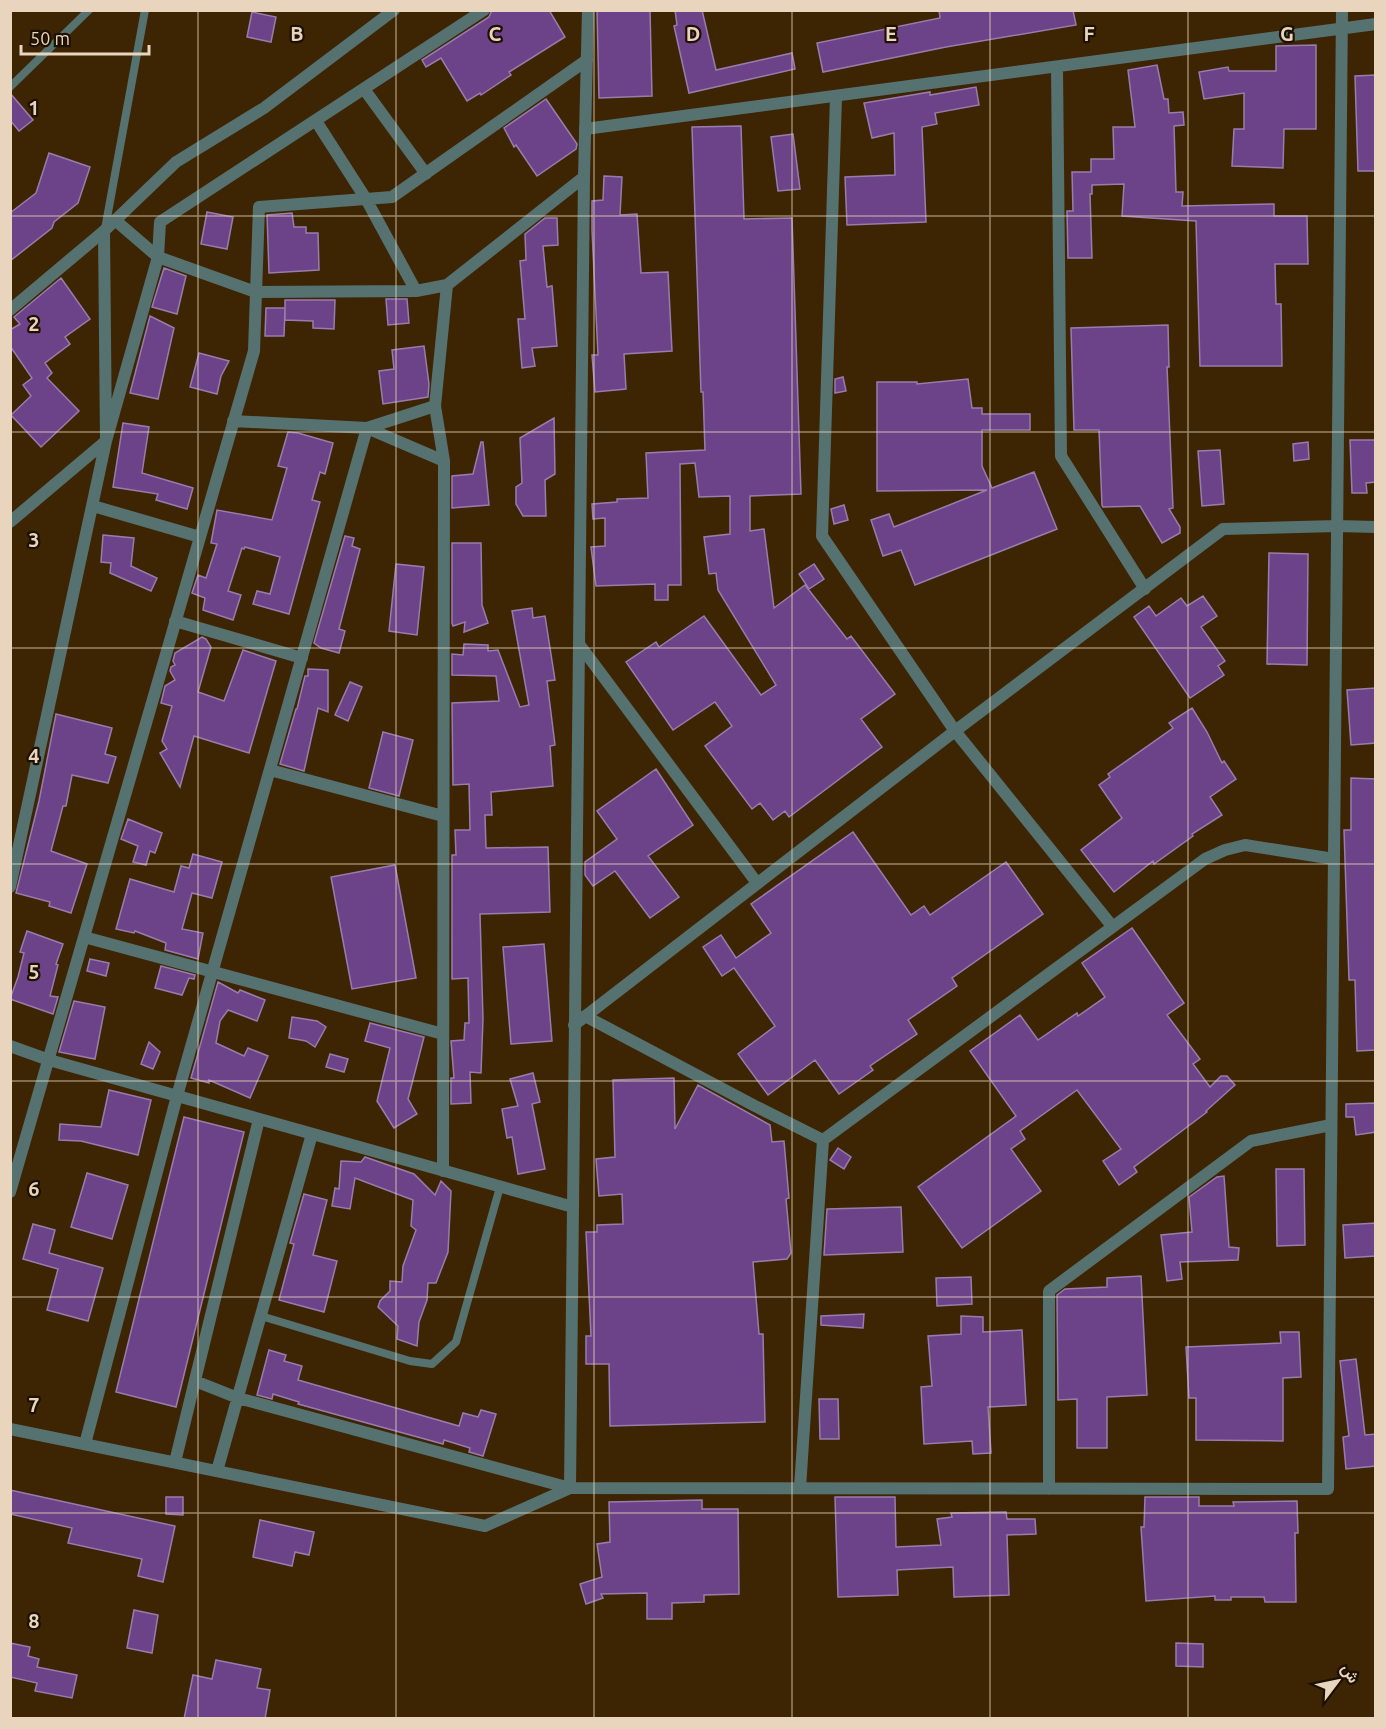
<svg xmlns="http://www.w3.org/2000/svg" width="1386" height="1729" viewBox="0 0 1386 1729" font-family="Ubuntu,Vazirmatn,sans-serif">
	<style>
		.building { fill: #6c4289; stroke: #987dac; stroke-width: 1.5 }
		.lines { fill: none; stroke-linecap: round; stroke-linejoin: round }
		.service { stroke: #567270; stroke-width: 8 }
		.minor { stroke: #567270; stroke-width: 12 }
		.tertiary { stroke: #567270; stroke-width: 12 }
		.grid { fill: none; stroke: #e9d5be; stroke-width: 1.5; stroke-opacity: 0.55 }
		.grid-label { font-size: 20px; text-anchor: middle; font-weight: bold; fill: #e9d5be; stroke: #1e1001; stroke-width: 4.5; stroke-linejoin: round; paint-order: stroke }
	</style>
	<rect width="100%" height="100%" fill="#3d2503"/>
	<!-- building -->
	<path class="building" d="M 492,10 L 549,10 L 565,37 L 509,72 L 511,75 L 481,95 L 480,93 L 467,101 L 441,58 L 426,67 L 422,60 L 489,17 Z
		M 597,10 L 650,10 L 652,96 L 599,98 Z
		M 675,10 L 702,10 L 716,70 L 792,53 L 795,69 L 689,93 L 674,26 L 677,25 Z
		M 939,10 L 1073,10 L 1076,25 L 946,47 L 823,72 L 817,43 L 940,18 Z
		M 252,12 L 276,17 L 271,42 L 247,37 Z
		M 1316,45 L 1316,129 L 1284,129 L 1283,168 L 1232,166 L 1234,129 L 1244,129 L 1244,93 L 1204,99 L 1199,72 L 1228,67 L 1229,71 L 1276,71 L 1276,46 Z
		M 1157,65 L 1164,99 L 1168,99 L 1169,113 L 1183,112 L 1184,125 L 1174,126 L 1176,192 L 1183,192 L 1182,206 L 1274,204 L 1274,216 L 1307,216 L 1308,264 L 1275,264 L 1276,304 L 1281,304 L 1282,366 L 1200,366 L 1196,221 L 1122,216 L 1124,184 L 1092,185 L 1092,194 L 1090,194 L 1092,258 L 1068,258 L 1067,211 L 1073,211 L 1072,172 L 1091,172 L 1091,159 L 1114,159 L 1113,127 L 1135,127 L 1128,70 Z
		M 1376,75 L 1376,171 L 1358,171 L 1355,76 Z
		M 976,87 L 979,105 L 935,113 L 937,124 L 922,127 L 926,222 L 847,225 L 845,177 L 895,175 L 894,133 L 872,138 L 864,103 L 930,92 L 930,95 Z
		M 10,93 L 33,120 L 19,131 L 10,120 Z
		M 546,99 L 577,144 L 576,149 L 537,176 L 516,145 L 514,147 L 504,128 Z
		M 741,126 L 744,219 L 792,218 L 801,494 L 750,496 L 750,531 L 764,529 L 774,608 L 805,585 L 847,639 L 851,636 L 895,694 L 861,719 L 882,747 L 789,817 L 785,811 L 773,820 L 760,803 L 752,809 L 705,746 L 732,726 L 715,702 L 673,730 L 626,662 L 656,642 L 659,647 L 704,616 L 761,695 L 776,685 L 718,590 L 716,573 L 709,574 L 704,537 L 730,534 L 730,496 L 699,497 L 695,463 L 680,464 L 681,585 L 668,585 L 668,600 L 655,600 L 655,584 L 596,586 L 591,547 L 605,546 L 605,518 L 593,519 L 592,504 L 617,502 L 617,499 L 648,498 L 646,453 L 705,450 L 703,392 L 701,392 L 692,127 Z
		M 793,134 L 800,189 L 778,191 L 771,137 Z
		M 49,153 L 90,167 L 78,203 L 54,222 L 52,228 L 10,261 L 10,213 L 36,193 Z
		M 604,176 L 622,177 L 620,215 L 637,214 L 641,273 L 668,272 L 672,351 L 624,354 L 626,389 L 595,392 L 592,355 L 598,355 L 592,230 L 592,201 L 603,200 Z
		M 207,212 L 233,217 L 227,249 L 201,244 Z
		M 292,213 L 294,227 L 306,227 L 306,233 L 318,233 L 319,270 L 269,273 L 267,215 Z
		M 545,218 L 557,218 L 558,245 L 543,246 L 547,287 L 552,286 L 557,346 L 532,348 L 535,366 L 522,368 L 518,319 L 525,319 L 520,261 L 526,260 L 525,234 Z
		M 164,268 L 186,276 L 177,314 L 152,307 Z
		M 61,278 L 90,319 L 65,337 L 70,344 L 45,363 L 52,373 L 47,378 L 79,411 L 41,447 L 11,415 L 31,396 L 23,385 L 32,378 L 10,346 L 10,330 L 20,324 L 14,317 Z
		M 386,299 L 407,299 L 409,323 L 388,325 Z
		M 285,300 L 335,300 L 334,329 L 313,328 L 313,321 L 285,320 Z
		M 266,308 L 285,308 L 284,336 L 265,336 Z
		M 150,316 L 174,328 L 158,399 L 130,393 Z
		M 1168,325 L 1169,367 L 1167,367 L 1173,508 L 1169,509 L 1180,527 L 1180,533 L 1162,543 L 1140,506 L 1103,507 L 1102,505 L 1099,430 L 1074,430 L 1071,328 Z
		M 424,346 L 429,384 L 428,397 L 383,404 L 379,371 L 394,369 L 392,350 Z
		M 199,353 L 229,361 L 221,376 L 217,394 L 190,387 Z
		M 843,377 L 846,391 L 835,393 L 835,379 Z
		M 968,379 L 972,408 L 982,408 L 982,414 L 1030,414 L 1030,430 L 982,430 L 982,466 L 992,488 L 1034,472 L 1057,529 L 915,585 L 901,550 L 883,556 L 871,520 L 889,514 L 894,527 L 987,490 L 877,491 L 877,382 L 917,382 L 917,384 Z
		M 554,418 L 555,474 L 545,480 L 546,516 L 523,516 L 516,504 L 516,487 L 522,483 L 520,438 Z
		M 123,423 L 149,427 L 142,473 L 193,488 L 187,509 L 156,500 L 158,494 L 113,487 Z
		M 288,432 L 298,433 L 333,443 L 325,474 L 320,472 L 312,500 L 320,502 L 289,614 L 253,604 L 257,591 L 270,594 L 280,557 L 245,547 L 244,549 L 242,548 L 228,591 L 241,595 L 233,620 L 203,610 L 205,598 L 192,593 L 198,575 L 206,578 L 217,544 L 211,543 L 217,510 L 272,520 L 287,468 L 278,466 Z
		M 1350,440 L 1376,440 L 1376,482 L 1366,483 L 1367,493 L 1352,493 Z
		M 481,442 L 483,442 L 489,505 L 452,508 L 452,476 L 473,474 Z
		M 1308,442 L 1309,459 L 1294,461 L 1293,444 Z
		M 1220,450 L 1224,504 L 1202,506 L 1198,451 Z
		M 844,505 L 848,520 L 834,524 L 831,509 Z
		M 103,535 L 134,538 L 131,566 L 157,578 L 151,591 L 110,573 L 111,563 L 101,562 Z
		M 345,536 L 354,538 L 352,546 L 360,549 L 339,629 L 345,631 L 339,653 L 321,648 L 314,643 Z
		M 452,543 L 481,543 L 482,605 L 488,623 L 464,632 L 465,622 L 453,626 L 452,623 Z
		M 1269,553 L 1308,554 L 1307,665 L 1267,664 Z
		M 396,564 L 424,567 L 417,635 L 389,631 Z
		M 814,564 L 824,579 L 809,589 L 799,574 Z
		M 1203,596 L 1217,616 L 1201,627 L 1225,661 L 1218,666 L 1224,675 L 1190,698 L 1134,617 L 1149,606 L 1156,616 L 1181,598 L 1187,606 Z
		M 532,608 L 533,618 L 545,616 L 555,680 L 547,681 L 555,745 L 550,746 L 553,786 L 491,792 L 492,815 L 485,815 L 486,848 L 548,847 L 550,912 L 480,914 L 483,1019 L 481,1073 L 470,1072 L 471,1103 L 451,1104 L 451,1078 L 454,1078 L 451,1041 L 464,1040 L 465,1023 L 469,1023 L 468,978 L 452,979 L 452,855 L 456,855 L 455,830 L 470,830 L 469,784 L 453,785 L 452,703 L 499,701 L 496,676 L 452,675 L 452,654 L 463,655 L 464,644 L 488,645 L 488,651 L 498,650 L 520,707 L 529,705 L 512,611 Z
		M 202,637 L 206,639 L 211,647 L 198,692 L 224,701 L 243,650 L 276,661 L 249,753 L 194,736 L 180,787 L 160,753 L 167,749 L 162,741 L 172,706 L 161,703 L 165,686 L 175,680 L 170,671 L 171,667 L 175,665 L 173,661 L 175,653 Z
		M 308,669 L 328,670 L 328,712 L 318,708 L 304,771 L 280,764 L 296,709 L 297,709 L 305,676 L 308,676 Z
		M 350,682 L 362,687 L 348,721 L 335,715 Z
		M 1376,688 L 1376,743 L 1351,745 L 1347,690 Z
		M 1192,708 L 1207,732 L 1222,763 L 1224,761 L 1236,779 L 1210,797 L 1222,815 L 1192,834 L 1193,836 L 1154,864 L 1153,861 L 1114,892 L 1081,850 L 1122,818 L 1099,785 L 1110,777 L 1108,774 L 1173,728 L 1169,723 Z
		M 56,714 L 112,728 L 105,754 L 116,757 L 108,783 L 72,775 L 66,806 L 63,806 L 51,851 L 87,864 L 71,913 L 49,906 L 50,902 L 16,893 L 39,801 Z
		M 383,732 L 413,740 L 399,796 L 369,788 Z
		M 656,769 L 693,825 L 648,856 L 679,897 L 650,918 L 615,871 L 593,886 L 585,875 L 585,862 L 617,839 L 597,811 Z
		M 1351,778 L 1376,779 L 1376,1050 L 1357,1051 L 1355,980 L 1349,980 L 1344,830 L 1351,830 Z
		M 128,819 L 162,833 L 155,853 L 150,851 L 146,865 L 133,862 L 138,846 L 121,839 Z
		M 853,832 L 911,915 L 924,906 L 930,915 L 1006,862 L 1043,914 L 952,978 L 957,986 L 908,1020 L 917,1034 L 870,1066 L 873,1070 L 839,1094 L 815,1060 L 768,1095 L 738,1054 L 775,1026 L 734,968 L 722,976 L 703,947 L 721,935 L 736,958 L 771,933 L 751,904 Z
		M 193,854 L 222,862 L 212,898 L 192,893 L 182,929 L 203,933 L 198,959 L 165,950 L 166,943 L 135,931 L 134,933 L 116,929 L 130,879 L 174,892 L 181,866 L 189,868 Z
		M 395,865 L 416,978 L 352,989 L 331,877 Z
		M 1132,928 L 1184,1003 L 1167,1015 L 1200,1059 L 1193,1064 L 1210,1087 L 1221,1076 L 1227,1076 L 1235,1085 L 1206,1111 L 1207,1112 L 1134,1167 L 1137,1172 L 1119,1185 L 1103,1161 L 1121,1149 L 1077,1090 L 1020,1131 L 1025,1139 L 1011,1149 L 1041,1191 L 962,1248 L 918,1187 L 1016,1116 L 970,1051 L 1020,1015 L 1038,1040 L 1077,1013 L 1078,1016 L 1105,997 L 1082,963 Z
		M 27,931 L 63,944 L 56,964 L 58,965 L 50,996 L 58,997 L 53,1014 L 10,999 L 18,977 L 24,953 L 20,952 Z
		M 544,944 L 552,1041 L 511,1044 L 503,947 Z
		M 90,959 L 109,963 L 106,976 L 87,971 Z
		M 161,966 L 195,975 L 194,979 L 189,978 L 182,995 L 155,988 Z
		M 218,982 L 238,993 L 240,990 L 265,1000 L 257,1021 L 228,1010 L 220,1021 L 216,1043 L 244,1056 L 248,1048 L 268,1056 L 250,1098 L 209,1080 L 209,1083 L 191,1078 Z
		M 74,1001 L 105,1007 L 95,1059 L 59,1052 Z
		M 292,1017 L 317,1021 L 326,1027 L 315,1047 L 306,1041 L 289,1038 Z
		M 370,1023 L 424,1037 L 408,1099 L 417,1114 L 394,1128 L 377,1101 L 390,1048 L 365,1041 Z
		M 149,1042 L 160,1052 L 153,1069 L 141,1064 Z
		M 330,1054 L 348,1059 L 344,1072 L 326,1067 Z
		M 533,1073 L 540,1102 L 532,1104 L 545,1169 L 518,1174 L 512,1137 L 507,1138 L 502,1109 L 518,1106 L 510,1079 Z
		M 674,1078 L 675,1129 L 698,1085 L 770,1125 L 772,1142 L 784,1141 L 789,1198 L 786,1199 L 791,1253 L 787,1259 L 753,1262 L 759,1334 L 763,1334 L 765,1422 L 610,1426 L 609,1364 L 586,1364 L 586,1336 L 591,1336 L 586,1232 L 597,1232 L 597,1225 L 623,1224 L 622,1194 L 599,1196 L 596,1159 L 615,1157 L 613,1080 Z
		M 109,1090 L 151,1100 L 138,1155 L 81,1141 L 59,1140 L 60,1124 L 101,1127 Z
		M 1376,1103 L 1376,1132 L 1356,1135 L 1354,1117 L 1346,1117 L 1346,1104 Z
		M 184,1117 L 244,1132 L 176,1407 L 116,1392 Z
		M 838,1148 L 851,1157 L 844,1169 L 830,1160 Z
		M 365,1157 L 414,1174 L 435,1195 L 441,1181 L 451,1191 L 448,1252 L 436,1283 L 428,1283 L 427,1300 L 419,1322 L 417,1346 L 397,1339 L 398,1326 L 378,1307 L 380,1301 L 390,1291 L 390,1281 L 402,1282 L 403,1266 L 416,1230 L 411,1226 L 413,1200 L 355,1178 L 350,1209 L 332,1206 L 335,1188 L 339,1189 L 341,1161 L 361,1162 Z
		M 1276,1169 L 1304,1169 L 1305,1245 L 1277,1246 Z
		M 87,1173 L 128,1185 L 112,1239 L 71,1227 Z
		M 1224,1176 L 1229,1247 L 1239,1248 L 1238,1260 L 1180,1262 L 1182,1279 L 1167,1281 L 1161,1235 L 1192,1232 L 1189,1197 L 1217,1177 Z
		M 304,1194 L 327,1200 L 313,1255 L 337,1261 L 324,1312 L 279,1300 L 294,1244 L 290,1243 Z
		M 901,1207 L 903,1252 L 824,1255 L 827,1209 Z
		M 1376,1223 L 1376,1256 L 1345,1258 L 1343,1225 Z
		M 33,1224 L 55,1230 L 49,1253 L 103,1268 L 88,1321 L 47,1310 L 58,1269 L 23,1259 Z
		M 1141,1276 L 1147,1395 L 1107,1397 L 1107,1448 L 1077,1448 L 1077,1399 L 1058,1400 L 1057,1295 L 1065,1289 L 1107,1287 L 1107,1278 Z
		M 971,1277 L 972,1304 L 937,1306 L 936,1278 Z
		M 864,1314 L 863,1328 L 821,1325 L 821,1316 Z
		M 961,1316 L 983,1317 L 983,1332 L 1022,1330 L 1026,1405 L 988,1407 L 991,1453 L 973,1454 L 972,1441 L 924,1444 L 921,1387 L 932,1386 L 928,1336 L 961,1334 Z
		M 1280,1332 L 1299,1332 L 1301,1377 L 1283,1378 L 1283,1441 L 1196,1440 L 1196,1398 L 1189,1398 L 1186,1347 L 1281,1343 Z
		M 269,1350 L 286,1355 L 284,1361 L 302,1366 L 298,1380 L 459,1426 L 463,1413 L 478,1417 L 481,1410 L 496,1414 L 483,1456 L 469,1452 L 470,1448 L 444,1440 L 443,1444 L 298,1404 L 299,1402 L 273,1394 L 272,1399 L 257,1395 Z
		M 1356,1359 L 1365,1435 L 1376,1434 L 1376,1466 L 1346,1469 L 1343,1437 L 1349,1436 L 1340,1361 Z
		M 819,1399 L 838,1399 L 839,1439 L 820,1439 Z
		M 10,1490 L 175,1526 L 163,1582 L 138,1576 L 142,1559 L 68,1543 L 72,1528 L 10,1514 Z
		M 166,1497 L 183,1497 L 183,1515 L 166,1514 Z
		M 835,1497 L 895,1497 L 896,1547 L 941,1545 L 937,1519 L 952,1517 L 951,1513 L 1006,1512 L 1007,1519 L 1035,1519 L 1036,1534 L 1007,1535 L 1009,1595 L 954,1597 L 953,1567 L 897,1570 L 898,1595 L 838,1597 Z
		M 1145,1497 L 1199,1497 L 1199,1506 L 1234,1506 L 1233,1502 L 1297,1501 L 1298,1533 L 1295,1533 L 1296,1602 L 1265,1602 L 1264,1597 L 1231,1597 L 1231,1600 L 1215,1600 L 1215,1596 L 1146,1601 L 1141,1527 L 1144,1527 Z
		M 702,1500 L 702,1509 L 738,1509 L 739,1594 L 704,1595 L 704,1602 L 672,1603 L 672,1619 L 647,1619 L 647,1593 L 601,1594 L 603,1598 L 586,1604 L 580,1584 L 602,1577 L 597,1544 L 610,1542 L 609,1502 Z
		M 260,1520 L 314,1532 L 309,1555 L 295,1552 L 292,1566 L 253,1557 Z
		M 134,1610 L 158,1615 L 152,1653 L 127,1648 Z
		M 10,1643 L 30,1647 L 28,1656 L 39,1659 L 37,1667 L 77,1675 L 72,1698 L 35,1691 L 37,1683 L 10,1677 Z
		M 1176,1643 L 1203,1644 L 1203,1667 L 1176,1666 Z
		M 216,1660 L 261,1669 L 257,1688 L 270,1690 L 265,1719 L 184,1719 L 193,1675 L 212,1679 Z"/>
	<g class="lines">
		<!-- service -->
		<path class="service" d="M 10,87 L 89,10
			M 105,229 L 145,10
			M 261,1316 L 410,1361 L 432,1364 L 456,1342 L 500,1187"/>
		<!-- minor -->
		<path class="minor" d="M 1057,68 L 1061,456 L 1145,589
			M 364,89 L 426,174
			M 836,97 L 822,536 L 955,731 L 1112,926
			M 316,121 L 366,199 L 416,291
			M 585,129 L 1376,24
			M 115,220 L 158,257 L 256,292 L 416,291 L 447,285
			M 104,231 L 106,441 L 158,257 L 160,222 L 484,10
			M 435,406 L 367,428 L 444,461
			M 93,506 L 200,537
			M 10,522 L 106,441 L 10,887
			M 175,621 L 302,658
			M 579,644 L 757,883
			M 270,770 L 443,816
			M 84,937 L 443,1034
			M 585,1016 L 755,1106 L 823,1140
			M 574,1025 L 955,731 L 1223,529 L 1337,526 L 1376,527
			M 10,1046 L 49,1060 L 573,1207
			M 443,1171 L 444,461 L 435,406 L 447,285 L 584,177
			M 10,1192 L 254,351 L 259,207 L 392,197 L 587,60
			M 195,1381 L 238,1398 L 570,1488 L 1328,1489 L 1342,10
			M 85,1444 L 177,1096 L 367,428 L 233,421
			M 175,1462 L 259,1119
			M 217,1471 L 312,1134
			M 800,1488 L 823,1140 L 1205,859 L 1225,850 L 1245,845 L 1334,859
			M 1049,1489 L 1049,1291 L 1251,1141 L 1331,1125"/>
		<!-- tertiary -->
		<path class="tertiary" d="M 10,310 L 104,231 L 176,162 L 264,108 L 394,10
			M 10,1429 L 485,1526 L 570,1488 L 584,177 L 588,10"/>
	</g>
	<!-- grid -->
	<path class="grid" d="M 198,10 L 198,1718M 396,10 L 396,1718M 594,10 L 594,1718M 792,10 L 792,1718M 990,10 L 990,1718M 1188,10 L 1188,1718M 10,216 L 1376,216M 10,432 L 1376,432M 10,648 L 1376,648M 10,864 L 1376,864M 10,1081 L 1376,1081M 10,1297 L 1376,1297M 10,1513 L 1376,1513"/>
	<g class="grid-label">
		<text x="297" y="41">B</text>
		<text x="495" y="41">C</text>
		<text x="693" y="41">D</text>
		<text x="891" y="41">E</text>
		<text x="1089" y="41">F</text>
		<text x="1287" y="41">G</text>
		<text x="34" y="115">1</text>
		<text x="34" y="331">2</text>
		<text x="34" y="547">3</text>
		<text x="34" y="763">4</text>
		<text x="34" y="979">5</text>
		<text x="34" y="1196">6</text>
		<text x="34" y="1412">7</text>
		<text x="34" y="1628">8</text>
	</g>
	<!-- border -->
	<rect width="1386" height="1729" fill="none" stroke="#e9d5be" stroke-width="24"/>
	<!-- north arrow -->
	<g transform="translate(1338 1681) rotate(58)" stroke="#1e1001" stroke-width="4.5" paint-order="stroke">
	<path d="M0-4.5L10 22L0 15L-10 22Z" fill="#e9d5be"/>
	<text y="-9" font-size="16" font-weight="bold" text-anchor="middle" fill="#e9d5be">ش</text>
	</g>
	<!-- scale -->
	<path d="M21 45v9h128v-9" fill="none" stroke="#e9d5be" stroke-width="3"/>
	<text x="30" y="45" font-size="18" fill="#e9d5be" stroke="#1e1001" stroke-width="4.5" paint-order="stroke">50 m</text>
</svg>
